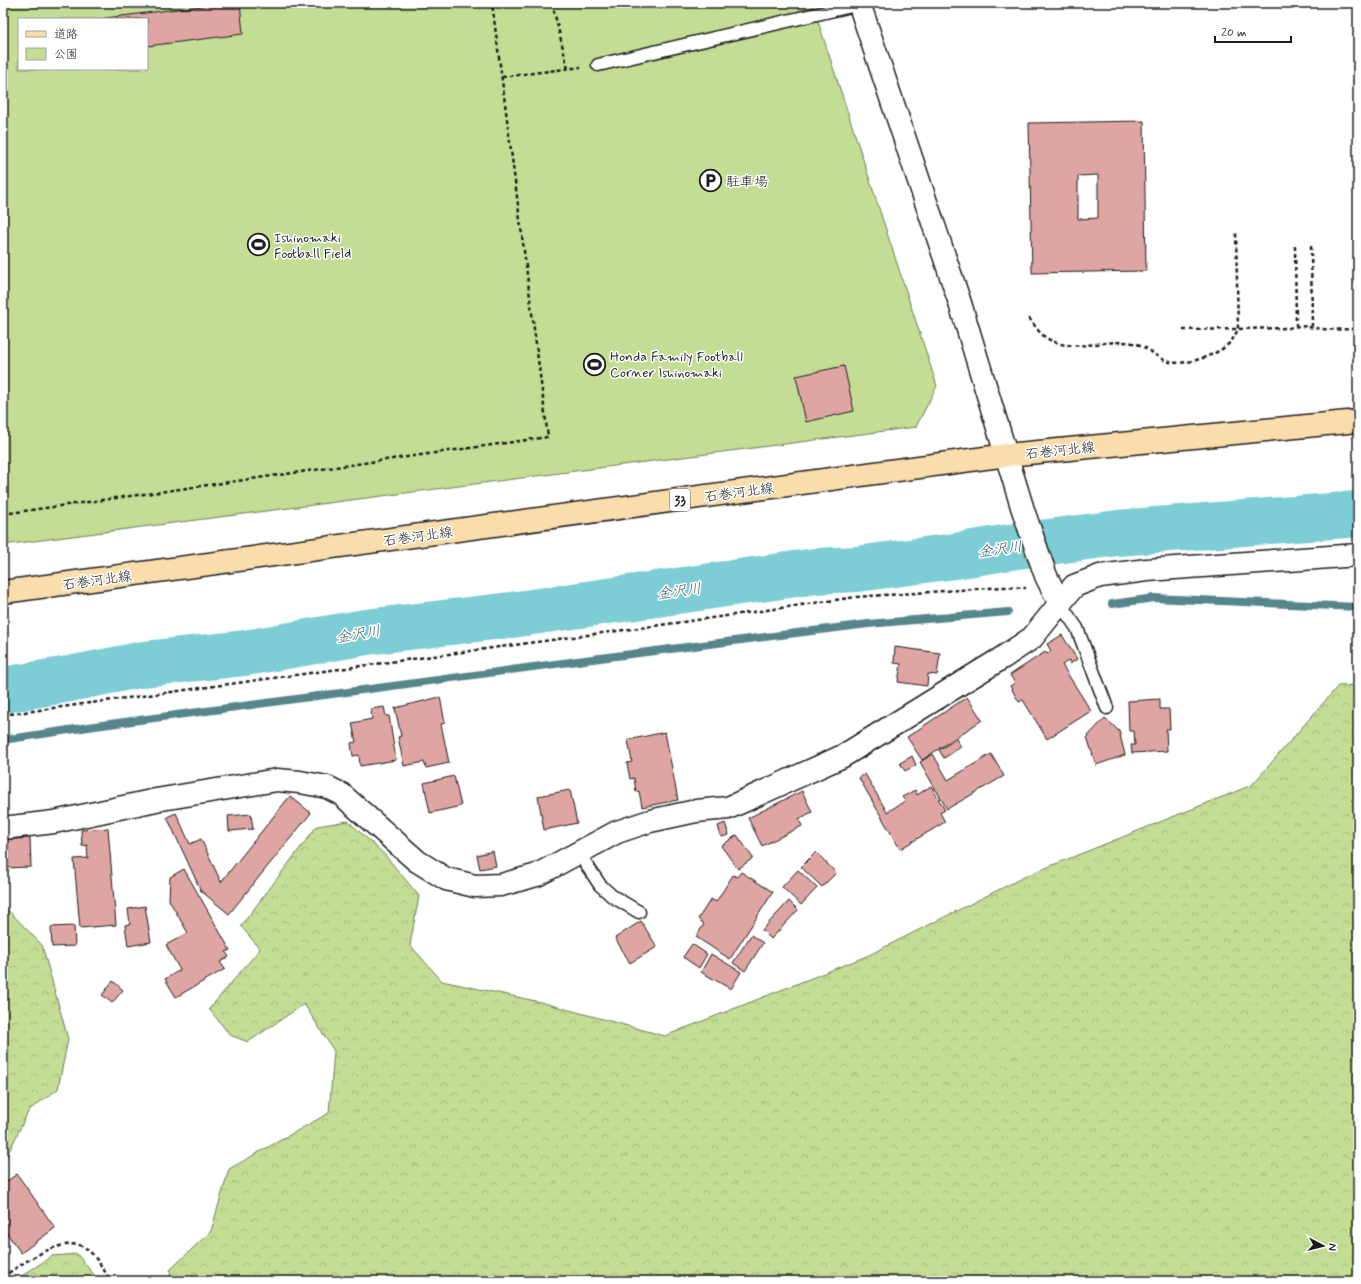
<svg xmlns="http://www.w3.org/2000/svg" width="1361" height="1284" viewBox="0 0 1361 1284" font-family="Mynerve,'Klee One',sans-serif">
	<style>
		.forest { fill: url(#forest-crowns); stroke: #707c58 }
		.green { fill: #c3dd94; stroke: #707c58; fill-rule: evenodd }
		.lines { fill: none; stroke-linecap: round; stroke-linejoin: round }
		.stream { stroke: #56868c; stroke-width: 8 }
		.river { stroke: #7ccdd6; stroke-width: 46 }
		.building { fill: #dfa5a2; stroke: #1c1c1c; fill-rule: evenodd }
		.lane-casing { stroke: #1c1c1c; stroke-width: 15 }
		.street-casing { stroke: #1c1c1c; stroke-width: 25 }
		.secondary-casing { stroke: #1c1c1c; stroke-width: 25 }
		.primary-casing { stroke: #1c1c1c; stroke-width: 25 }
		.path { stroke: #1c1c1c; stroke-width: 2.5; stroke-dasharray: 4 3; stroke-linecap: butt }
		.lane { stroke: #fff; stroke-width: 12 }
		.street { stroke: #fff; stroke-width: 22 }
		.secondary { stroke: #fff; stroke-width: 22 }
		.primary { stroke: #faddab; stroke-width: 22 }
		.labels { text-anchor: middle; stroke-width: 3; stroke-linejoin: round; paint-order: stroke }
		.shield { fill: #fff; stroke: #606060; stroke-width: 1 }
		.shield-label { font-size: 13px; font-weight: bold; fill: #1c1c1c }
		.poi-label { font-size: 14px; fill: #1c1c1c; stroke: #fff; text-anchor: start }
		.street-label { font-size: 14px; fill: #1c1c1c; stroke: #fff }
		.water-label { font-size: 15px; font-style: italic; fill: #426366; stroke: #fff }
	</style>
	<defs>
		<pattern id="forest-crowns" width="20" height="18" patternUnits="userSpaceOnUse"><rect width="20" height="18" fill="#c3dd94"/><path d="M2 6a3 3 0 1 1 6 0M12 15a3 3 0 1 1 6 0" fill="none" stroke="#a7bd7f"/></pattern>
	</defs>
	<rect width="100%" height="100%" fill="#fff"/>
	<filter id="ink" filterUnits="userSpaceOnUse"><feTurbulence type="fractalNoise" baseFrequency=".025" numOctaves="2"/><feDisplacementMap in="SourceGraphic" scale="8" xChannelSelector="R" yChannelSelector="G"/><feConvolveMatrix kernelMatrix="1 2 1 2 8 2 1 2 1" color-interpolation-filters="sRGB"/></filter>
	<g filter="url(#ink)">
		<!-- forest -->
		<path class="forest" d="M 1358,685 L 1358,1281 L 171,1281 L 170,1270 L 211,1231 L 229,1169 L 329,1113 L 334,1051 L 304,1004 L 248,1042 L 230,1035 L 209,1009 L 260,949 L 241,926 L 317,826 L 348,821 L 384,854 L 419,896 L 410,945 L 442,981 L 540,1002 L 665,1036 L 867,956 L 1028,875 L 1252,785 L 1338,686 Z
			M 3,905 L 42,945 L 68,1039 L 58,1089 L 29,1110 L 3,1164 Z
			M 77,1254 L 99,1281 L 14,1281 L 52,1256 Z"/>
		<!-- green -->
		<path class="green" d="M 3,3 L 812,3 L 937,386 L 916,427 L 3,545 ZM 19,19 L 147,19 L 147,69 L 19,69 Z"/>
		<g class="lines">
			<!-- stream -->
			<path class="stream" d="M 1112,604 L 1154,598 L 1358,607
				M 3,740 L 95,726 L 600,658 L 868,624 L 1008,612"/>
			<!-- river -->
			<path class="river" d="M 3,690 L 69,679 L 144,664 L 245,653 L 366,632 L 511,615 L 816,571 L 857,569 L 955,556 L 1010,547 L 1118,533 L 1358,514"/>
		</g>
		<!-- building -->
		<path class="building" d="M 225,3 L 240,3 L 243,34 L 147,46 L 147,19 L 98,19 Z
			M 1144,121 L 1146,271 L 1032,273 L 1029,123 ZM 1098,175 L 1098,218 L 1078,219 L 1078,176 Z
			M 844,366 L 854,411 L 806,422 L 796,376 Z
			M 1062,635 L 1077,659 L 1070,664 L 1069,660 L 1062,665 L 1091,711 L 1047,739 L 1023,700 L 1019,702 L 1010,686 L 1015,683 L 1010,675 L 1045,652 L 1047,654 L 1051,651 L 1047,644 Z
			M 895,647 L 940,653 L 937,675 L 928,674 L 927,686 L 898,682 L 901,664 L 894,663 Z
			M 440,697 L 445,723 L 441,724 L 449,763 L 426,768 L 424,762 L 404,766 L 398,737 L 401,736 L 395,708 Z
			M 967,697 L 982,720 L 922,760 L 907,737 Z
			M 1160,699 L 1160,709 L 1169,709 L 1170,729 L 1166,729 L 1167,751 L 1132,753 L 1131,745 L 1135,745 L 1134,731 L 1129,731 L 1128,701 Z
			M 384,707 L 386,716 L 389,716 L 396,760 L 360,766 L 359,755 L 353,756 L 351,743 L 356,742 L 352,723 L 372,719 L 371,709 Z
			M 1105,718 L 1119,731 L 1125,755 L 1096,765 L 1087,737 Z
			M 665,732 L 678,800 L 642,807 L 639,791 L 636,792 L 634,778 L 630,779 L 627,763 L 632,762 L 628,740 Z
			M 956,739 L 961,747 L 944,758 L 939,750 Z
			M 933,754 L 948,780 L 991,754 L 1004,776 L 947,809 L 920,762 Z
			M 912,756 L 916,765 L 905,771 L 900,763 Z
			M 865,774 L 887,812 L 905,801 L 902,797 L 915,790 L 917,795 L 931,786 L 945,810 L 940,813 L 945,822 L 900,849 L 859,778 Z
			M 454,776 L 461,806 L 430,813 L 424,783 Z
			M 570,790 L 577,823 L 544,830 L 538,796 Z
			M 802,791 L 812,812 L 799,819 L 802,826 L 762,846 L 748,818 Z
			M 290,796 L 311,813 L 229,914 L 201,891 L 167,817 L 176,813 L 190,844 L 201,839 L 221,882 Z
			M 251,814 L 253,829 L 229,831 L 228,816 Z
			M 725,823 L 729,835 L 721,837 L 718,826 Z
			M 108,828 L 116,925 L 80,928 L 74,859 L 88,858 L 87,845 L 82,846 L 81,830 Z
			M 737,835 L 753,858 L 738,869 L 721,846 Z
			M 30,838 L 31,867 L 3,868 L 3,840 Z
			M 493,851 L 496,866 L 480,869 L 477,855 Z
			M 816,852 L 836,873 L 822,887 L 801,867 Z
			M 184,869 L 230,950 L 226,952 L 229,957 L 220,962 L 225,969 L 176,997 L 165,979 L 180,970 L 166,945 L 188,933 L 169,900 L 170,877 Z
			M 798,870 L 817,888 L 801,905 L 782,887 Z
			M 741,872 L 773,892 L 730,959 L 696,937 L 704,924 L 698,919 L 711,899 L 716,902 L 733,875 L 737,877 Z
			M 789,901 L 798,910 L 771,939 L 762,930 Z
			M 145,906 L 151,942 L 128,946 L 125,925 L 130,924 L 128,909 Z
			M 641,921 L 657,947 L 630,963 L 615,938 Z
			M 74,926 L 75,946 L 52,947 L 51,927 Z
			M 751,935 L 763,943 L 745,971 L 733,963 Z
			M 692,944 L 707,954 L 699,968 L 683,957 Z
			M 711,954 L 741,972 L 731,989 L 701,972 Z
			M 113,981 L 123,990 L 112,1003 L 102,995 Z
			M 17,1174 L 55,1228 L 21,1253 L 3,1228 L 3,1184 Z"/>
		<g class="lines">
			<defs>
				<path id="lane" d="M 598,65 L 860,4
					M 1060,604 L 1077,628 L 1107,708
					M 578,852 L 600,885 L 612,896 L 639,912"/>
				<path id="street" d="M 3,828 L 54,822 L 156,800 L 277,780 L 300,782 L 327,787 L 341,794 L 417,861 L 446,879 L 475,886 L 501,885 L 537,875 L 617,832 L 650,821 L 696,811 L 728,808 L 843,756 L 1002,658 L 1032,638 L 1074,586 L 1100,576 L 1147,570 L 1358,555"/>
				<path id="secondary" d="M 859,3 L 959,300 L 1023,510 L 1046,576 L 1060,604"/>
				<path id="primary" d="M 3,592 L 1007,455 L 1358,421"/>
			</defs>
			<!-- lane casing -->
			<use href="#lane" class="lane-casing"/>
			<!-- street casing -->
			<use href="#street" class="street-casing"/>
			<!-- secondary casing -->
			<use href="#secondary" class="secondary-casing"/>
			<!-- primary casing -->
			<use href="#primary" class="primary-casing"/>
			<!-- path -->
			<path class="path" d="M 552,3 L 568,69
				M 502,77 L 581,67
				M 1295,246 L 1296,325
				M 1311,246 L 1312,326
				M 1029,318 C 1034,324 1039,333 1045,337 C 1071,355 1104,338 1133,343 C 1147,345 1156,359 1170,362 C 1187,366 1222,354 1232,340 C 1234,337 1236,333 1238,330 L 1236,232
				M 1183,330 L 1289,328 C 1301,324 1311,328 1323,329 C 1335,330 1347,329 1358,329
				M 3,514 L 548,437 L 492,3
				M 3,715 L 719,617 L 856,597 L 1004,587 L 1026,588
				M 3,1277 C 21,1264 69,1230 89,1251 C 98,1259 104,1271 111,1281"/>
			<!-- lane -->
			<use href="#lane" class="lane"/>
			<!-- street -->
			<use href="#street" class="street"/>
			<!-- secondary -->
			<use href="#secondary" class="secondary"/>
			<!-- primary -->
			<use href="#primary" class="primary"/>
		</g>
	</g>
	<!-- icons -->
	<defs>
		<symbol id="parking-ring" viewBox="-11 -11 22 22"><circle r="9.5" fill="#fff" stroke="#1c1c1c" stroke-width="1.5"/><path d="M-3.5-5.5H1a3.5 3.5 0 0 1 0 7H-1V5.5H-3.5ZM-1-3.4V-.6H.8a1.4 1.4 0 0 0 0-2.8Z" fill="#1c1c1c"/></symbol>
		<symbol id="stadium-ring" viewBox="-11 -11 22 22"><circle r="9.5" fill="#fff" stroke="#1c1c1c" stroke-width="1.5"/><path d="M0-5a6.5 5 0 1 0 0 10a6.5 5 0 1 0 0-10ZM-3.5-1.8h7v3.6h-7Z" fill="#1c1c1c"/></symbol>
	</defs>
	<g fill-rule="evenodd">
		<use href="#parking-ring" x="698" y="168" width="25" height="25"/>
		<use href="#stadium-ring" x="246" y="232" width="25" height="25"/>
		<use href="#stadium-ring" x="582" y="352" width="25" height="25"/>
	</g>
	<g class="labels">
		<!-- shield labels -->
		<rect class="shield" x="670" y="489" width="20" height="22" rx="3"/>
		<g class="shield-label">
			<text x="680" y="505">33</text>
		</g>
		<!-- poi labels -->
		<g class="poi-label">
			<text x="726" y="186">駐車場</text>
			<text x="274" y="242">Ishinomaki<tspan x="274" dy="16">Football Field</tspan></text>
			<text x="610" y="361">Honda Family Football<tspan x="610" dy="16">Corner Ishinomaki</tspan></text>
		</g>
		<!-- street labels -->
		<g class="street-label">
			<text transform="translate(1060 450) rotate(-6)" y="5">石巻河北線</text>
			<text transform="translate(739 492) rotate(-8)" y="5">石巻河北線</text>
			<text transform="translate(418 536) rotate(-8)" y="5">石巻河北線</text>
			<text transform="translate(97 580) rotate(-8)" y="5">石巻河北線</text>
		</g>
		<!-- water labels -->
		<g class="water-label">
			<text transform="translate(1000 549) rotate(-8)" y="5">金沢川</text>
			<text transform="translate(679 591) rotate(-8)" y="5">金沢川</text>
			<text transform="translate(358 634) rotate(-9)" y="5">金沢川</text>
		</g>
	</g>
	<!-- margin -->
	<rect width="1361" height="1284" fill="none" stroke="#fff" stroke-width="16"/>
	<rect x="8" y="8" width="1345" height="1268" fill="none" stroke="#1c1c1c" stroke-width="1.5" filter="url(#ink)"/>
	<!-- legend -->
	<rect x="18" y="18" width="130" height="52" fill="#ffffff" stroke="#a4a4a4"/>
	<rect x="26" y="31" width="20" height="6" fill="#faddab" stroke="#a4a4a4"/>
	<text x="54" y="38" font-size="12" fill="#1c1c1c">道路</text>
	<rect x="26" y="48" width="20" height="12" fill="#c3dd94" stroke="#a4a4a4"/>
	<text x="54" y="58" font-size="12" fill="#1c1c1c">公園</text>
	<!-- north arrow -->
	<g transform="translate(1323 1246) rotate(97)" stroke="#ffffff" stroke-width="3" paint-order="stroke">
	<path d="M0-3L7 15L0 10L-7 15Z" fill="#1c1c1c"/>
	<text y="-6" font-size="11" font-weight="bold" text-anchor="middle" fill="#1c1c1c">N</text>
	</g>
	<!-- scale -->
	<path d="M1215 36v6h76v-6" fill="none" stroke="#1c1c1c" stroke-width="2"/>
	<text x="1221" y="36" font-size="12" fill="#1c1c1c" stroke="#ffffff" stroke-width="3" paint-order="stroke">20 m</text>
</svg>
